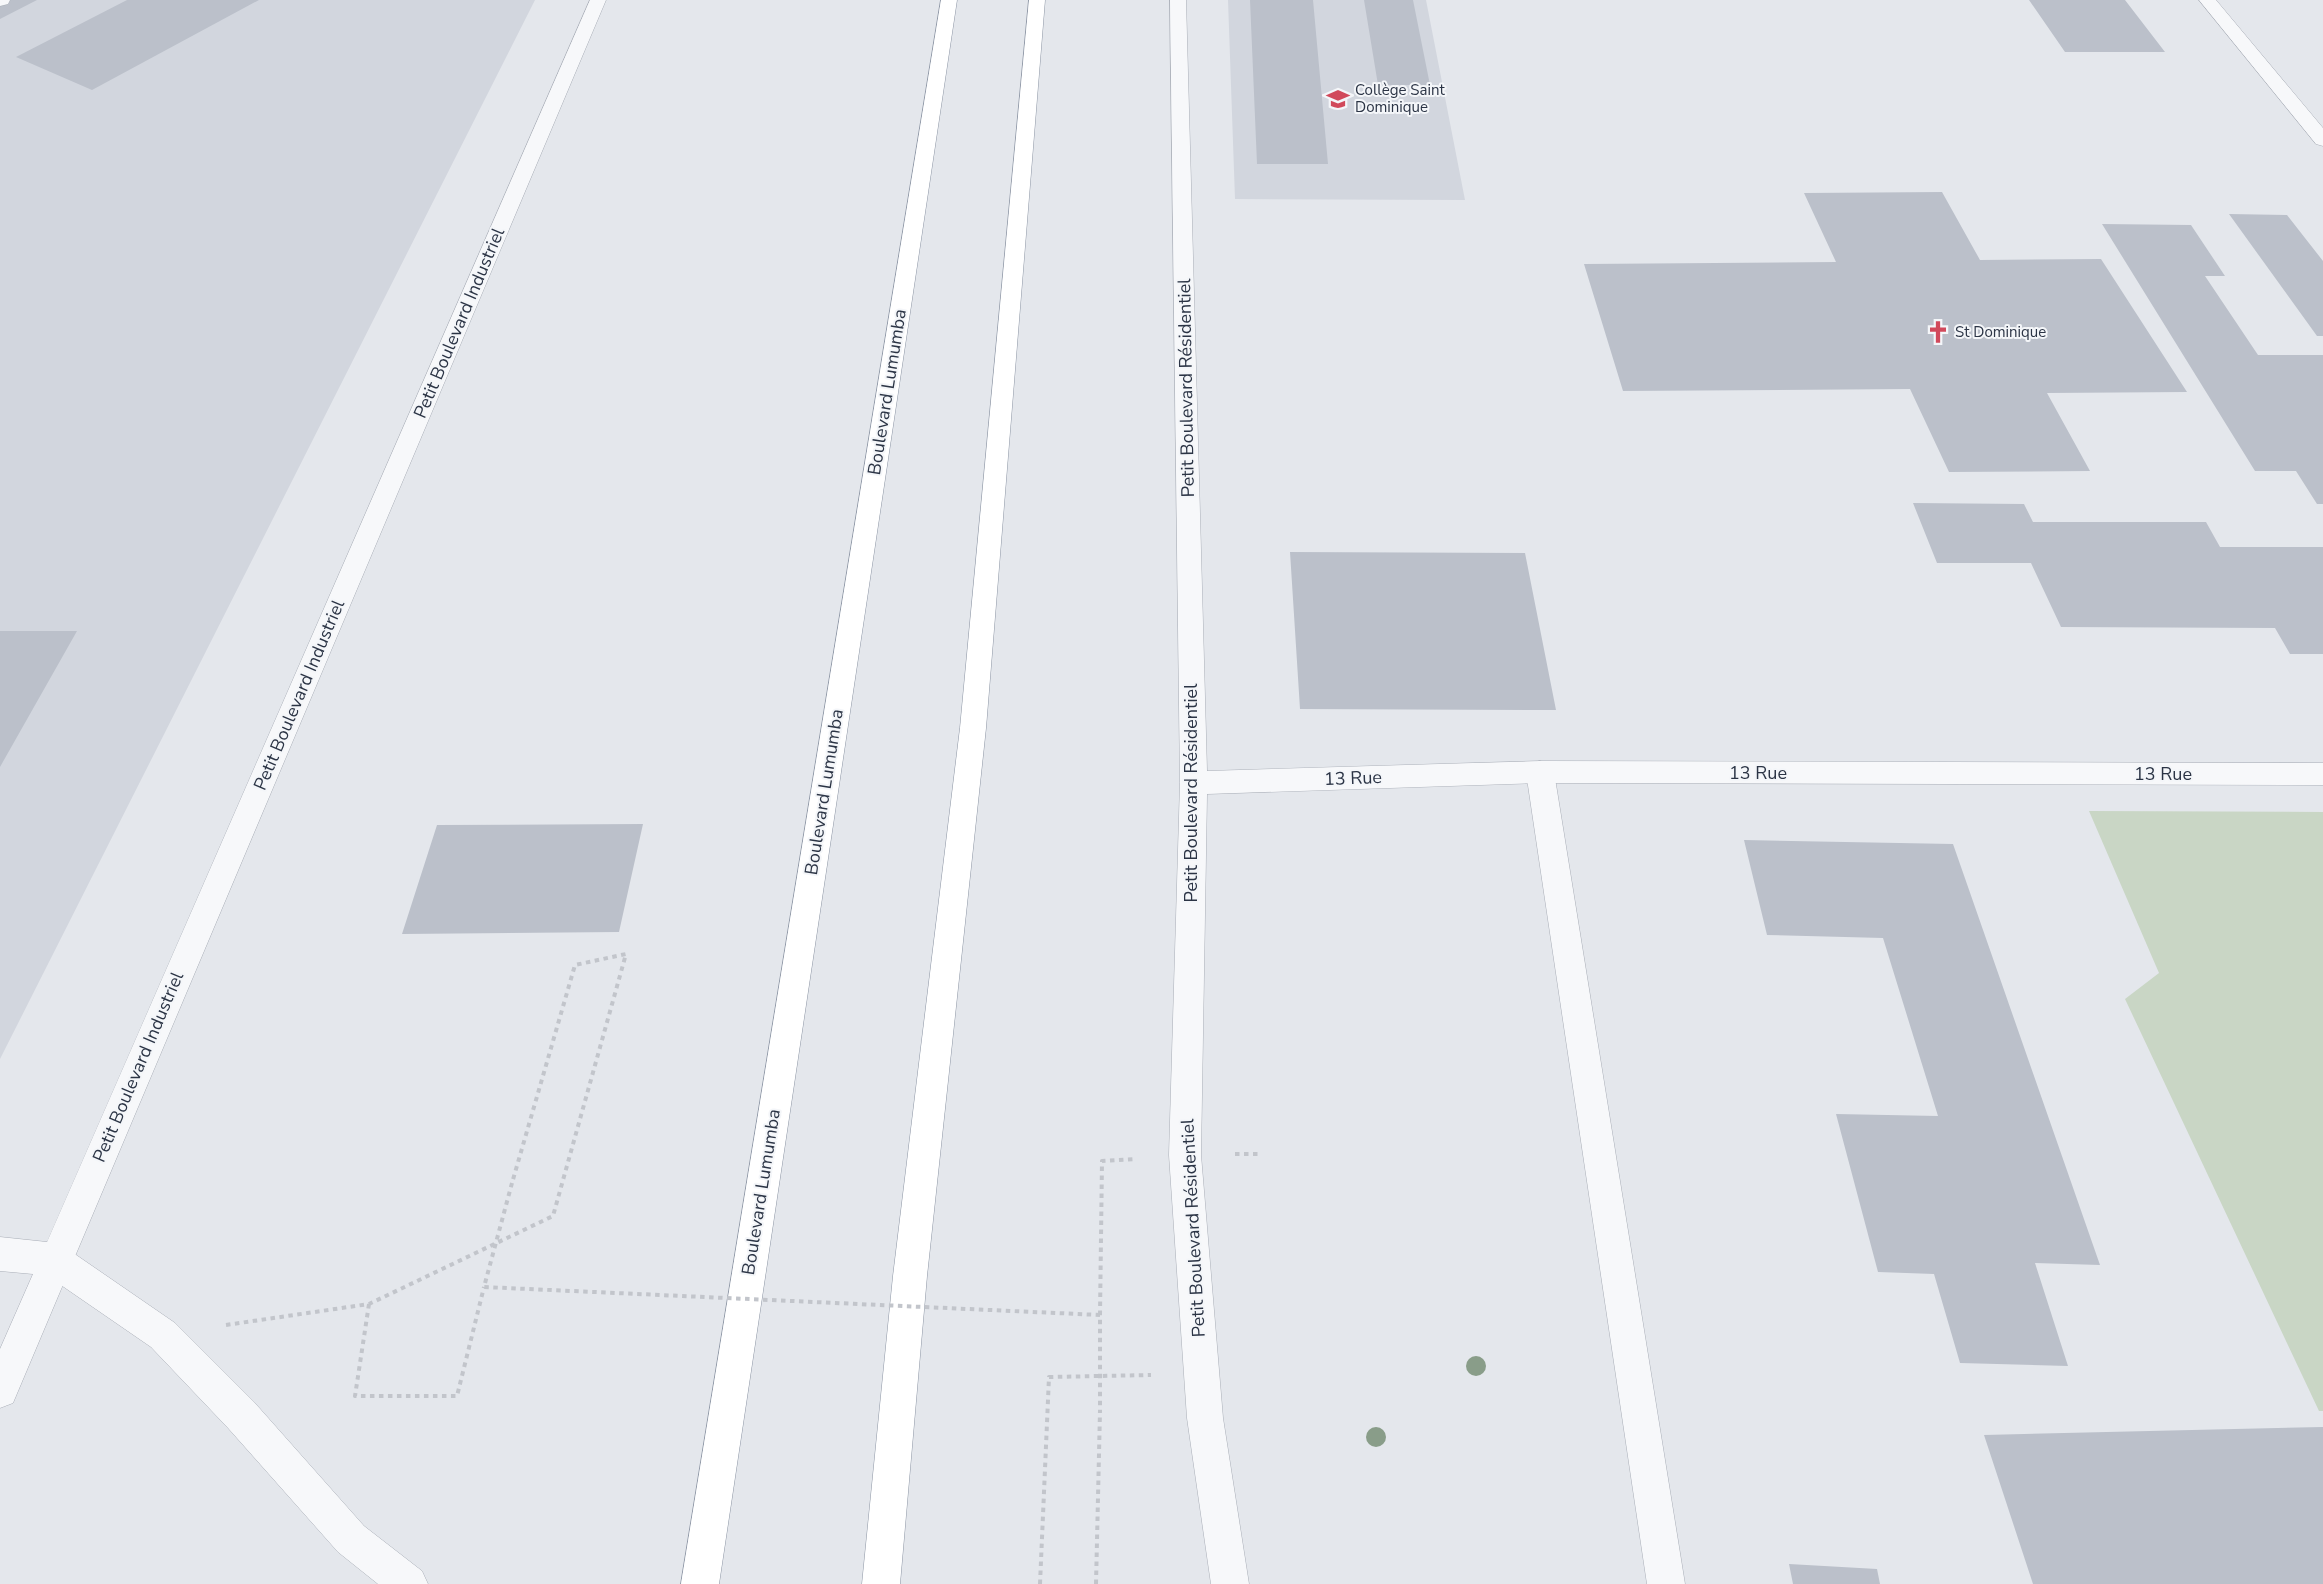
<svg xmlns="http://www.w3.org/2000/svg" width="2323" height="1584" viewBox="0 0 2323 1584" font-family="'Nunito Sans',sans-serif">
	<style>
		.built { fill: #d2d6de }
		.green { fill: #c9d6c5 }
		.building { fill: #bbc0ca }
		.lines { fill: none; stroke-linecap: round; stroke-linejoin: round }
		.lane-casing { stroke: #a9aeb7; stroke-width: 1 }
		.street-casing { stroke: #a9aeb7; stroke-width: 1 }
		.highway-casing { stroke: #8b94a3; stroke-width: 1 }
		.path { stroke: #c2c5cb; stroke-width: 4; stroke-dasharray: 4.5 4.5; stroke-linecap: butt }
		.lane { fill: #f7f8fa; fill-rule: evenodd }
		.street { fill: #f7f8fa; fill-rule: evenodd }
		.highway { fill: #fff; fill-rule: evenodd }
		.path-bridge { stroke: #c2c5cb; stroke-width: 4; stroke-dasharray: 4.5 4.5; stroke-linecap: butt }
		.tree { fill: #899d89 }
		.labels { text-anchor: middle; stroke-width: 4; stroke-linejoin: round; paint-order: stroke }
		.far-poi-label { font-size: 15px; fill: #2b3445; stroke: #f4f6f9; text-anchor: start }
		.street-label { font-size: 18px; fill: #2b3445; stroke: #f4f6f9 }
	</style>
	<rect width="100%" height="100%" fill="#e4e7ec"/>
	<!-- built -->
	<path class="built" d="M 0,0 L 535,0 L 0,1059 Z
		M 1228,0 L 1426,0 L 1465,200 L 1235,199 Z"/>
	<!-- green -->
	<path class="green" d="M 2089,811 L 2323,812 L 2323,1411 L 2319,1411 L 2125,999 L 2159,973 Z"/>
	<!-- building -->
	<path class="building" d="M 0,0 L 37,0 L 0,19 Z
		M 127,0 L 259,0 L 92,90 L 16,57 Z
		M 1250,0 L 1313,0 L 1328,164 L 1257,164 Z
		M 1364,0 L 1413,0 L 1430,85 L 1378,85 Z
		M 2029,0 L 2125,0 L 2165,52 L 2065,52 Z
		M 1942,192 L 1980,260 L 2101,259 L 2187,392 L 2047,393 L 2090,471 L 1949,472 L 1910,389 L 1623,391 L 1584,264 L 1836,262 L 1804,193 Z
		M 2229,214 L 2287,215 L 2323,261 L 2323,336 L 2317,336 Z
		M 2102,224 L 2191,225 L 2225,276 L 2205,276 L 2258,355 L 2323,355 L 2323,504 L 2317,504 L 2296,471 L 2255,471 Z
		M 1913,503 L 2024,504 L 2033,522 L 2206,522 L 2220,547 L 2323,547 L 2323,654 L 2290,654 L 2275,628 L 2061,627 L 2031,563 L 1937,563 Z
		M 1290,552 L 1525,553 L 1556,710 L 1300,709 Z
		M 0,631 L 77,631 L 0,767 Z
		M 643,824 L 619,932 L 402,934 L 437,825 Z
		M 1744,840 L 1953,844 L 2100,1265 L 2035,1263 L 2068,1366 L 1960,1363 L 1934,1274 L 1878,1272 L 1836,1114 L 1938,1116 L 1883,938 L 1767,935 Z
		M 2323,1427 L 2323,1584 L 2033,1584 L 1984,1435 Z
		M 1789,1564 L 1877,1569 L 1880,1584 L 1793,1584 Z"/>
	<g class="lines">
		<defs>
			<path id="lane" d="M 1540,761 L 1550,764 L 1554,772 L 1685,1584 L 1647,1584 L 1526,772 L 1530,764 Z
				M 54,1243 L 66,1248 L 175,1323 L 254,1402 L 364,1526 L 422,1571 L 428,1584 L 378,1584 L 338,1552 L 228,1428 L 151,1347 L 42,1272 L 37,1260 L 42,1248 Z"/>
			<path id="street" d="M 0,0 L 10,0 L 8,4 L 0,6 Z
				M 590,0 L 606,0 L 13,1403 L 0,1408 L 0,1349 L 33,1274 L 0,1271 L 0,1237 L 47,1242 Z
				M 1170,0 L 1186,0 L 1207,771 L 1540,761 L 2323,763 L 2323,785 L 1540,783 L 1207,794 L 1201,1155 L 1223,1418 L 1249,1584 L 1211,1584 L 1187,1418 L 1169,1155 L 1180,783 Z
				M 2199,0 L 2216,0 L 2323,128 L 2323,146 L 2316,144 Z"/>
			<path id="highway" d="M 941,0 L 957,0 L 719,1584 L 681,1584 Z
				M 1029,0 L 1045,0 L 986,728 L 927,1276 L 900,1584 L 862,1584 L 893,1276 L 960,728 Z"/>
		</defs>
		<!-- lane casing -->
		<use href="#lane" class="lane-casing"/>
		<!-- street casing -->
		<use href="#street" class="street-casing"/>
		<!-- highway casing -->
		<use href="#highway" class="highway-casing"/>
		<!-- path -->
		<path class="path" d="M 1235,1154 L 1258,1154
			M 369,1304 L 355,1396 L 457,1396 L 484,1287
			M 1100,1315 L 1102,1161 L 1136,1159
			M 226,1325 L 369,1304 L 553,1216 L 626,954 L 575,965 L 512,1183
			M 1040,1584 L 1049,1377 L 1151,1375
			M 1096,1584 L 1100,1411"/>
		<!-- lane -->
		<use href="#lane" class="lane"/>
		<!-- street -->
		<use href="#street" class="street"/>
		<!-- highway -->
		<use href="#highway" class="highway"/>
		<!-- path-bridge -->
		<path class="path-bridge" d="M 512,1183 L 484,1287 L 1100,1315 L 1100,1411"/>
	</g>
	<!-- trees -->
	<g class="tree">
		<circle cx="1476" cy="1366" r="10"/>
		<circle cx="1376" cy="1437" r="10"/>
	</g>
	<!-- icons -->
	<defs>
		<symbol id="school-bare" viewBox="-9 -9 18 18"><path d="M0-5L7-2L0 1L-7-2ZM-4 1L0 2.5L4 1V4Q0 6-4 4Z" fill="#d1495b" stroke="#f4f6f9" stroke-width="2.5" paint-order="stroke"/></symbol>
		<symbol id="church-bare" viewBox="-9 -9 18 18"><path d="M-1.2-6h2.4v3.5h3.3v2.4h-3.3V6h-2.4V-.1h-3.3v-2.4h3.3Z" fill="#d1495b" stroke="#f4f6f9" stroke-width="2.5" paint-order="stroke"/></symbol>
	</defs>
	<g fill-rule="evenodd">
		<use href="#school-bare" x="1322" y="83" width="32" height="32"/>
		<use href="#church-bare" x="1922" y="316" width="32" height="32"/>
	</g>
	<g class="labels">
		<!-- far-poi labels -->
		<g class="far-poi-label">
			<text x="1355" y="95">Collège Saint<tspan x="1355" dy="17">Dominique</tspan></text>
			<text x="1955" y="337">St Dominique</text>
		</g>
		<!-- street labels -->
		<g class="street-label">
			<text transform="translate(459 323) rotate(-67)" y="6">Petit Boulevard Industriel</text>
			<text transform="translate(1186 388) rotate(-91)" y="6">Petit Boulevard Résidentiel</text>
			<text transform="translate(887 392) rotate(-81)" y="6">Boulevard Lumumba</text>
			<text transform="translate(299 695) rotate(-67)" y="6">Petit Boulevard Industriel</text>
			<text x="1758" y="779">13 Rue</text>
			<text x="2163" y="780">13 Rue</text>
			<text transform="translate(1353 778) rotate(-2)" y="6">13 Rue</text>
			<text transform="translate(824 792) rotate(-81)" y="6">Boulevard Lumumba</text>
			<text transform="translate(1191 793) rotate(-90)" y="6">Petit Boulevard Résidentiel</text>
			<text transform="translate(138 1067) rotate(-67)" y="6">Petit Boulevard Industriel</text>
			<text transform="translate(761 1192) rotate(-81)" y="6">Boulevard Lumumba</text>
			<text transform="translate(1193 1228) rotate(-93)" y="6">Petit Boulevard Résidentiel</text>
		</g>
	</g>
</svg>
